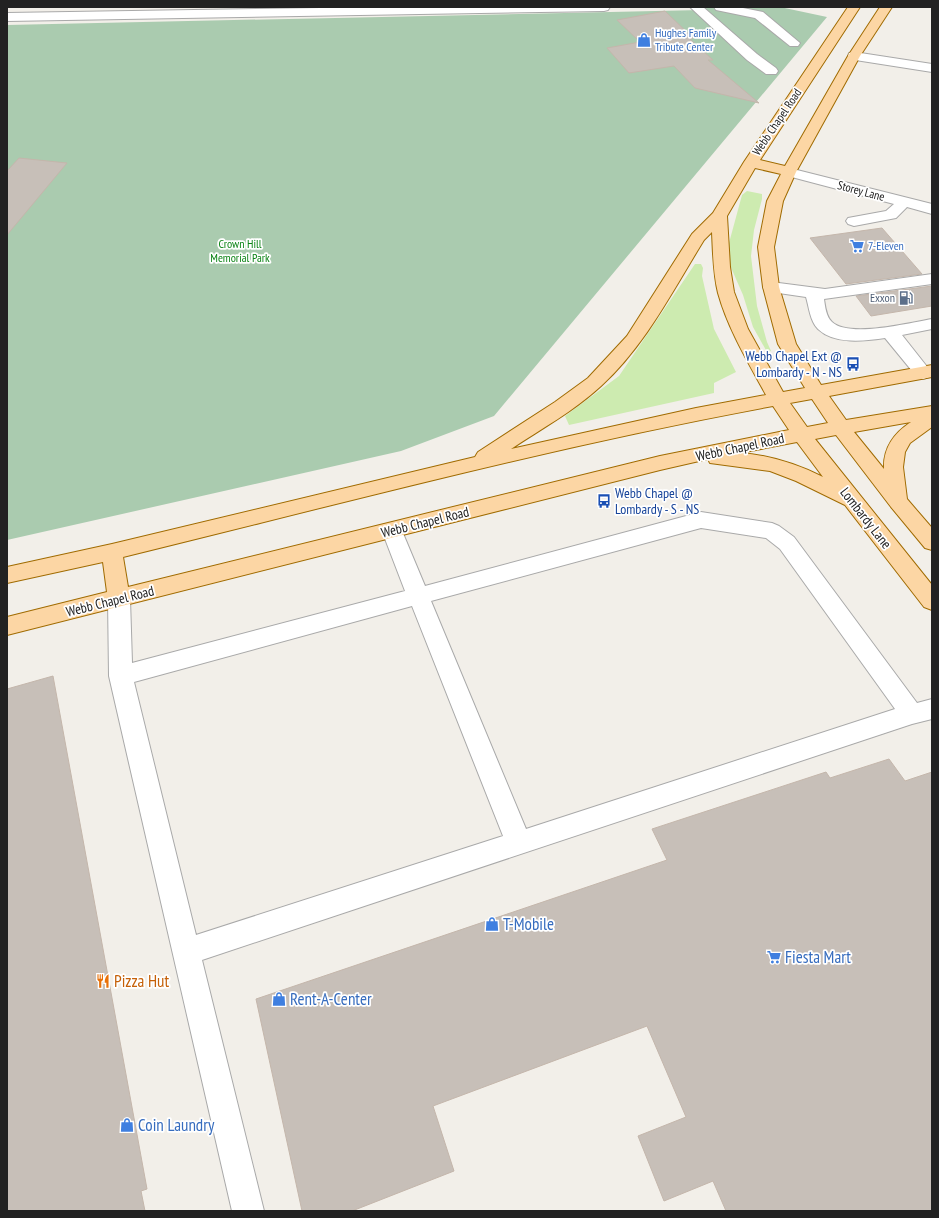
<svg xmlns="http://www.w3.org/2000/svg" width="939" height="1218" viewBox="0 0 939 1218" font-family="'PT Sans Narrow',sans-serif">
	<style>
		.grass { fill: #cdebb0 }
		.cemetery { fill: #aacbaf }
		.building { fill: #c7bfb8; stroke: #c4b6ab }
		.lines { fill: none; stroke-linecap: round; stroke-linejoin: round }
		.minor-casing { stroke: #a9a9a9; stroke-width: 2 }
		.major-casing { stroke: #a06b00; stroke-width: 2 }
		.minor { fill: #fff; fill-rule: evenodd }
		.major { fill: #fcd6a4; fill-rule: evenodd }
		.labels { text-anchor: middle; stroke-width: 3.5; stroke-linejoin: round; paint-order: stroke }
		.far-shop-label { font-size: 12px; fill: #366cbe; stroke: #fff; text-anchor: start }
		.far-street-label { font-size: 12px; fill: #222; stroke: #fff }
		.far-park-label { font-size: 12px; fill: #0c8416; stroke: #fff }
		.far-service-label { font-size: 12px; fill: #4e5e75; stroke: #fff; text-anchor: end }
		.transit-label { font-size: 14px; fill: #164399; stroke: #fff; text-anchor: end }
		.street-label { font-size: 14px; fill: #222; stroke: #fff }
		.near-shop-label { font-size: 17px; fill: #366cbe; stroke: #fff; text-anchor: start }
		.near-food-label { font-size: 17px; fill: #c56008; stroke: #fff; text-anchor: start }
	</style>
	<rect width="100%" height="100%" fill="#f2efe9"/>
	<!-- grass -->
	<path class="grass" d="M 747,191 L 762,194 L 762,199 L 754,230 L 751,256 L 757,306 L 767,342 L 771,351 L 767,352 L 753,327 L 743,295 L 729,263 L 729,243 L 742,195 Z
		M 695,264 L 701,264 L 703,268 L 702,276 L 714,329 L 736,372 L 714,383 L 714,393 L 569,425 L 565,416 L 619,376 Z"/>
	<!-- cemetery -->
	<path class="cemetery" d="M 704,7 L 780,7 L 827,17 L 494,416 L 401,451 L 7,540 L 7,25 L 701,10 Z"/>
	<!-- building -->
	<path class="building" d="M 665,11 L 693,38 L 690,39 L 713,60 L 708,60 L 759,103 L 695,88 L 674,66 L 629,73 L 607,48 L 640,42 L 617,20 Z
		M 19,158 L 67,163 L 7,235 L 7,171 Z
		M 882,228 L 922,274 L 846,284 L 810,238 Z
		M 932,286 L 932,306 L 871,316 L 856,296 Z
		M 53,676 L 147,1189 L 141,1191 L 145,1211 L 7,1211 L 7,689 Z
		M 889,759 L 905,781 L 932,772 L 932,1211 L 726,1211 L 713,1181 L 664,1201 L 638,1136 L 686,1117 L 647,1026 L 433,1106 L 454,1171 L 352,1211 L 302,1211 L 256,999 L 667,860 L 652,829 L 826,772 L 830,778 Z"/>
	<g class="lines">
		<defs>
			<path id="minor" d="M 387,7 L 610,7 L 608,10 L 604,11 L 7,21 L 7,13 Z
				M 690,7 L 703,7 L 757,54 L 776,68 L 778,71 L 776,74 L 766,74 L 747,60 Z
				M 714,7 L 738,7 L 763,12 L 800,43 L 798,46 L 790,46 L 755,18 L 716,10 Z
				M 854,52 L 932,64 L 932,72 L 849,59 L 848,56 L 849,53 Z
				M 789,168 L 932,204 L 932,214 L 907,207 L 896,218 L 854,226 L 848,224 L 846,221 L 848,218 L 886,211 L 894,204 L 784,175 L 782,172 L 784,169 Z
				M 932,274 L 932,284 L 824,299 C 825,306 826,317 832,322 C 849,338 909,323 932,319 L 932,329 L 902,335 L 932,373 L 929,377 L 923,379 L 917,377 L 885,338 C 865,341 835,345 818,329 C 810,321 809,307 806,297 L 765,291 L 763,287 L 765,283 L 771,282 L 825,289 Z
				M 701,512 L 772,523 L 779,526 L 794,537 L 917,703 L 932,699 L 932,719 L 912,724 L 202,960 L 264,1211 L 232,1211 L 109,676 L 108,599 L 111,593 L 119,590 L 127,593 L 130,599 L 132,663 L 405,591 L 382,531 L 385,526 L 392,523 L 399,526 L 402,531 L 425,586 ZM 701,528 L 766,538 L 780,549 L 895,709 L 526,829 L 431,601 ZM 412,606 L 503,836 L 196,935 L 134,682 Z"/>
			<path id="major" d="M 848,7 L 860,7 L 760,160 L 785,166 L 848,56 L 880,7 L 892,7 L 860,56 L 796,172 L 783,201 L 774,247 L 779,287 L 796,344 L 821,385 L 932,365 L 932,377 L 829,396 L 846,420 L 932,406 L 932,427 L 910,443 L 905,452 L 903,467 L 907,499 L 932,528 L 932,550 L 925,548 L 891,507 L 836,435 L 815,439 L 932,585 L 932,610 L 924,607 L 845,505 L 796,481 L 770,471 L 710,463 L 708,459 L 660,470 L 7,635 L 7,617 L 107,592 L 103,562 L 7,583 L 7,567 L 112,544 L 475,457 L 478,452 L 555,402 L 588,378 L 627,336 L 692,234 L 713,213 L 744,162 ZM 755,168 L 781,174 L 767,201 L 758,247 L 763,287 L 778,344 L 805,388 L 783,392 L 748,329 L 734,292 L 730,267 L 727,216 ZM 712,232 C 713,252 713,273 718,293 C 728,329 748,362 766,395 L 696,408 L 511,449 C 541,429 574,411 601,386 C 645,346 673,290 704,240 ZM 812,399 L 828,423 L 807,427 L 790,403 ZM 773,406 L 789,430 L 660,456 L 128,587 L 123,557 C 339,504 555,446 773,406 ZM 911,422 C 894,433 883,448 884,469 L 854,432 ZM 797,442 L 823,477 C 797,464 769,455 740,453 Z"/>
		</defs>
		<!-- minor casing -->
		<use href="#minor" class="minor-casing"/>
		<!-- major casing -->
		<use href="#major" class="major-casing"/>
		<!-- minor -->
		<use href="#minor" class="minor"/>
		<!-- major -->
		<use href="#major" class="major"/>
	</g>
	<!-- icons -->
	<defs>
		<symbol id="shop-bare" viewBox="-9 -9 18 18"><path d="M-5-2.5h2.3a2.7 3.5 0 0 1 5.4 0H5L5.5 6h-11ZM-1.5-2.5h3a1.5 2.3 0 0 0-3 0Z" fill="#3f7fe0" stroke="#fff" stroke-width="2.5" paint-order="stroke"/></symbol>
		<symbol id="supermarket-bare" viewBox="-9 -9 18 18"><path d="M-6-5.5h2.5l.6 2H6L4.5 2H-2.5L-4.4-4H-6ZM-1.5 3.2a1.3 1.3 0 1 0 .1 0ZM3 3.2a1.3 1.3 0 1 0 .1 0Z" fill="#3f7fe0" stroke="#fff" stroke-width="2.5" paint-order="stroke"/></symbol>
		<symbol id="fuel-bare" viewBox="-9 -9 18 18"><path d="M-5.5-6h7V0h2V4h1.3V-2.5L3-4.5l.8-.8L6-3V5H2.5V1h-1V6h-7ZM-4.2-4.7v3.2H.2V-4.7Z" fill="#5c6f8a" stroke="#fff" stroke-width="2.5" paint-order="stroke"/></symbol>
		<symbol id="bus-bare" viewBox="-9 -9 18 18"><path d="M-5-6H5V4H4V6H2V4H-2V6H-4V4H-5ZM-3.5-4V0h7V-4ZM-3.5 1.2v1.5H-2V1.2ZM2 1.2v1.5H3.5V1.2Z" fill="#1a4fb4" stroke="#fff" stroke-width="2.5" paint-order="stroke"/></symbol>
		<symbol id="restaurant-bare" viewBox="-9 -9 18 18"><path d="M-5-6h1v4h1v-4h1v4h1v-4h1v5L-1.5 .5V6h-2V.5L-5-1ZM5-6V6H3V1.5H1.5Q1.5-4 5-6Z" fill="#e8710a" stroke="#fff" stroke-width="2.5" paint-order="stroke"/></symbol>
	</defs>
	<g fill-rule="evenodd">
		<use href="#shop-bare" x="634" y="30" width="20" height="20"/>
		<use href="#supermarket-bare" x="847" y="236" width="20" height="20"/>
		<use href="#fuel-bare" x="896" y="288" width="20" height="20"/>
		<use href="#bus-bare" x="843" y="354" width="20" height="20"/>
		<use href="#bus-bare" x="594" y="491" width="20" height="20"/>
		<use href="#shop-bare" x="482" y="914" width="20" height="20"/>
		<use href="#supermarket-bare" x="764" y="947" width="20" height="20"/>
		<use href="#restaurant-bare" x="93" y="971" width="20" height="20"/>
		<use href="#shop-bare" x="269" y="989" width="20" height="20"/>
		<use href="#shop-bare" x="117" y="1115" width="20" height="20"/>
	</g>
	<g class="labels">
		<!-- far-shop labels -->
		<g class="far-shop-label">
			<text x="655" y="37">Hughes Family<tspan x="655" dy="14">Tribute Center</tspan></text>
			<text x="868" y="250">7-Eleven</text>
		</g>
		<!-- far-street labels -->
		<g class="far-street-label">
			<text transform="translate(777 122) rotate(-56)" y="4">Webb Chapel Road</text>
			<text transform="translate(861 191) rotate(15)" y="4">Storey Lane</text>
		</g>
		<!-- far-park labels -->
		<g class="far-park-label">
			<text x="240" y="248">Crown Hill<tspan x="240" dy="14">Memorial Park</tspan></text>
		</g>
		<!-- far-service labels -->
		<g class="far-service-label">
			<text x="895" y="302">Exxon</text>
		</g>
		<!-- transit labels -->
		<g class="transit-label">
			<text x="842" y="361">Webb Chapel Ext @<tspan x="842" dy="16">Lombardy - N - NS</tspan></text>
			<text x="615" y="498" text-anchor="start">Webb Chapel @<tspan x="615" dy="16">Lombardy - S - NS</tspan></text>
		</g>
		<!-- street labels -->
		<g class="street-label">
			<text transform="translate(740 447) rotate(-12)" y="5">Webb Chapel Road</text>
			<text transform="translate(866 518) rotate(52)" y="5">Lombardy Lane</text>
			<text transform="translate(425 522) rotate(-14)" y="5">Webb Chapel Road</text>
			<text transform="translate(110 601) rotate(-14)" y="5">Webb Chapel Road</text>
		</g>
		<!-- near-shop labels -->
		<g class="near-shop-label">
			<text x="503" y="930">T-Mobile</text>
			<text x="785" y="963">Fiesta Mart</text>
			<text x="290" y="1005">Rent-A-Center</text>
			<text x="138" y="1131">Coin Laundry</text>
		</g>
		<!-- near-food labels -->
		<g class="near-food-label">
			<text x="114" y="987">Pizza Hut</text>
		</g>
	</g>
	<!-- border -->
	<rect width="939" height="1218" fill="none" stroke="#222222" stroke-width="16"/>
</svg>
